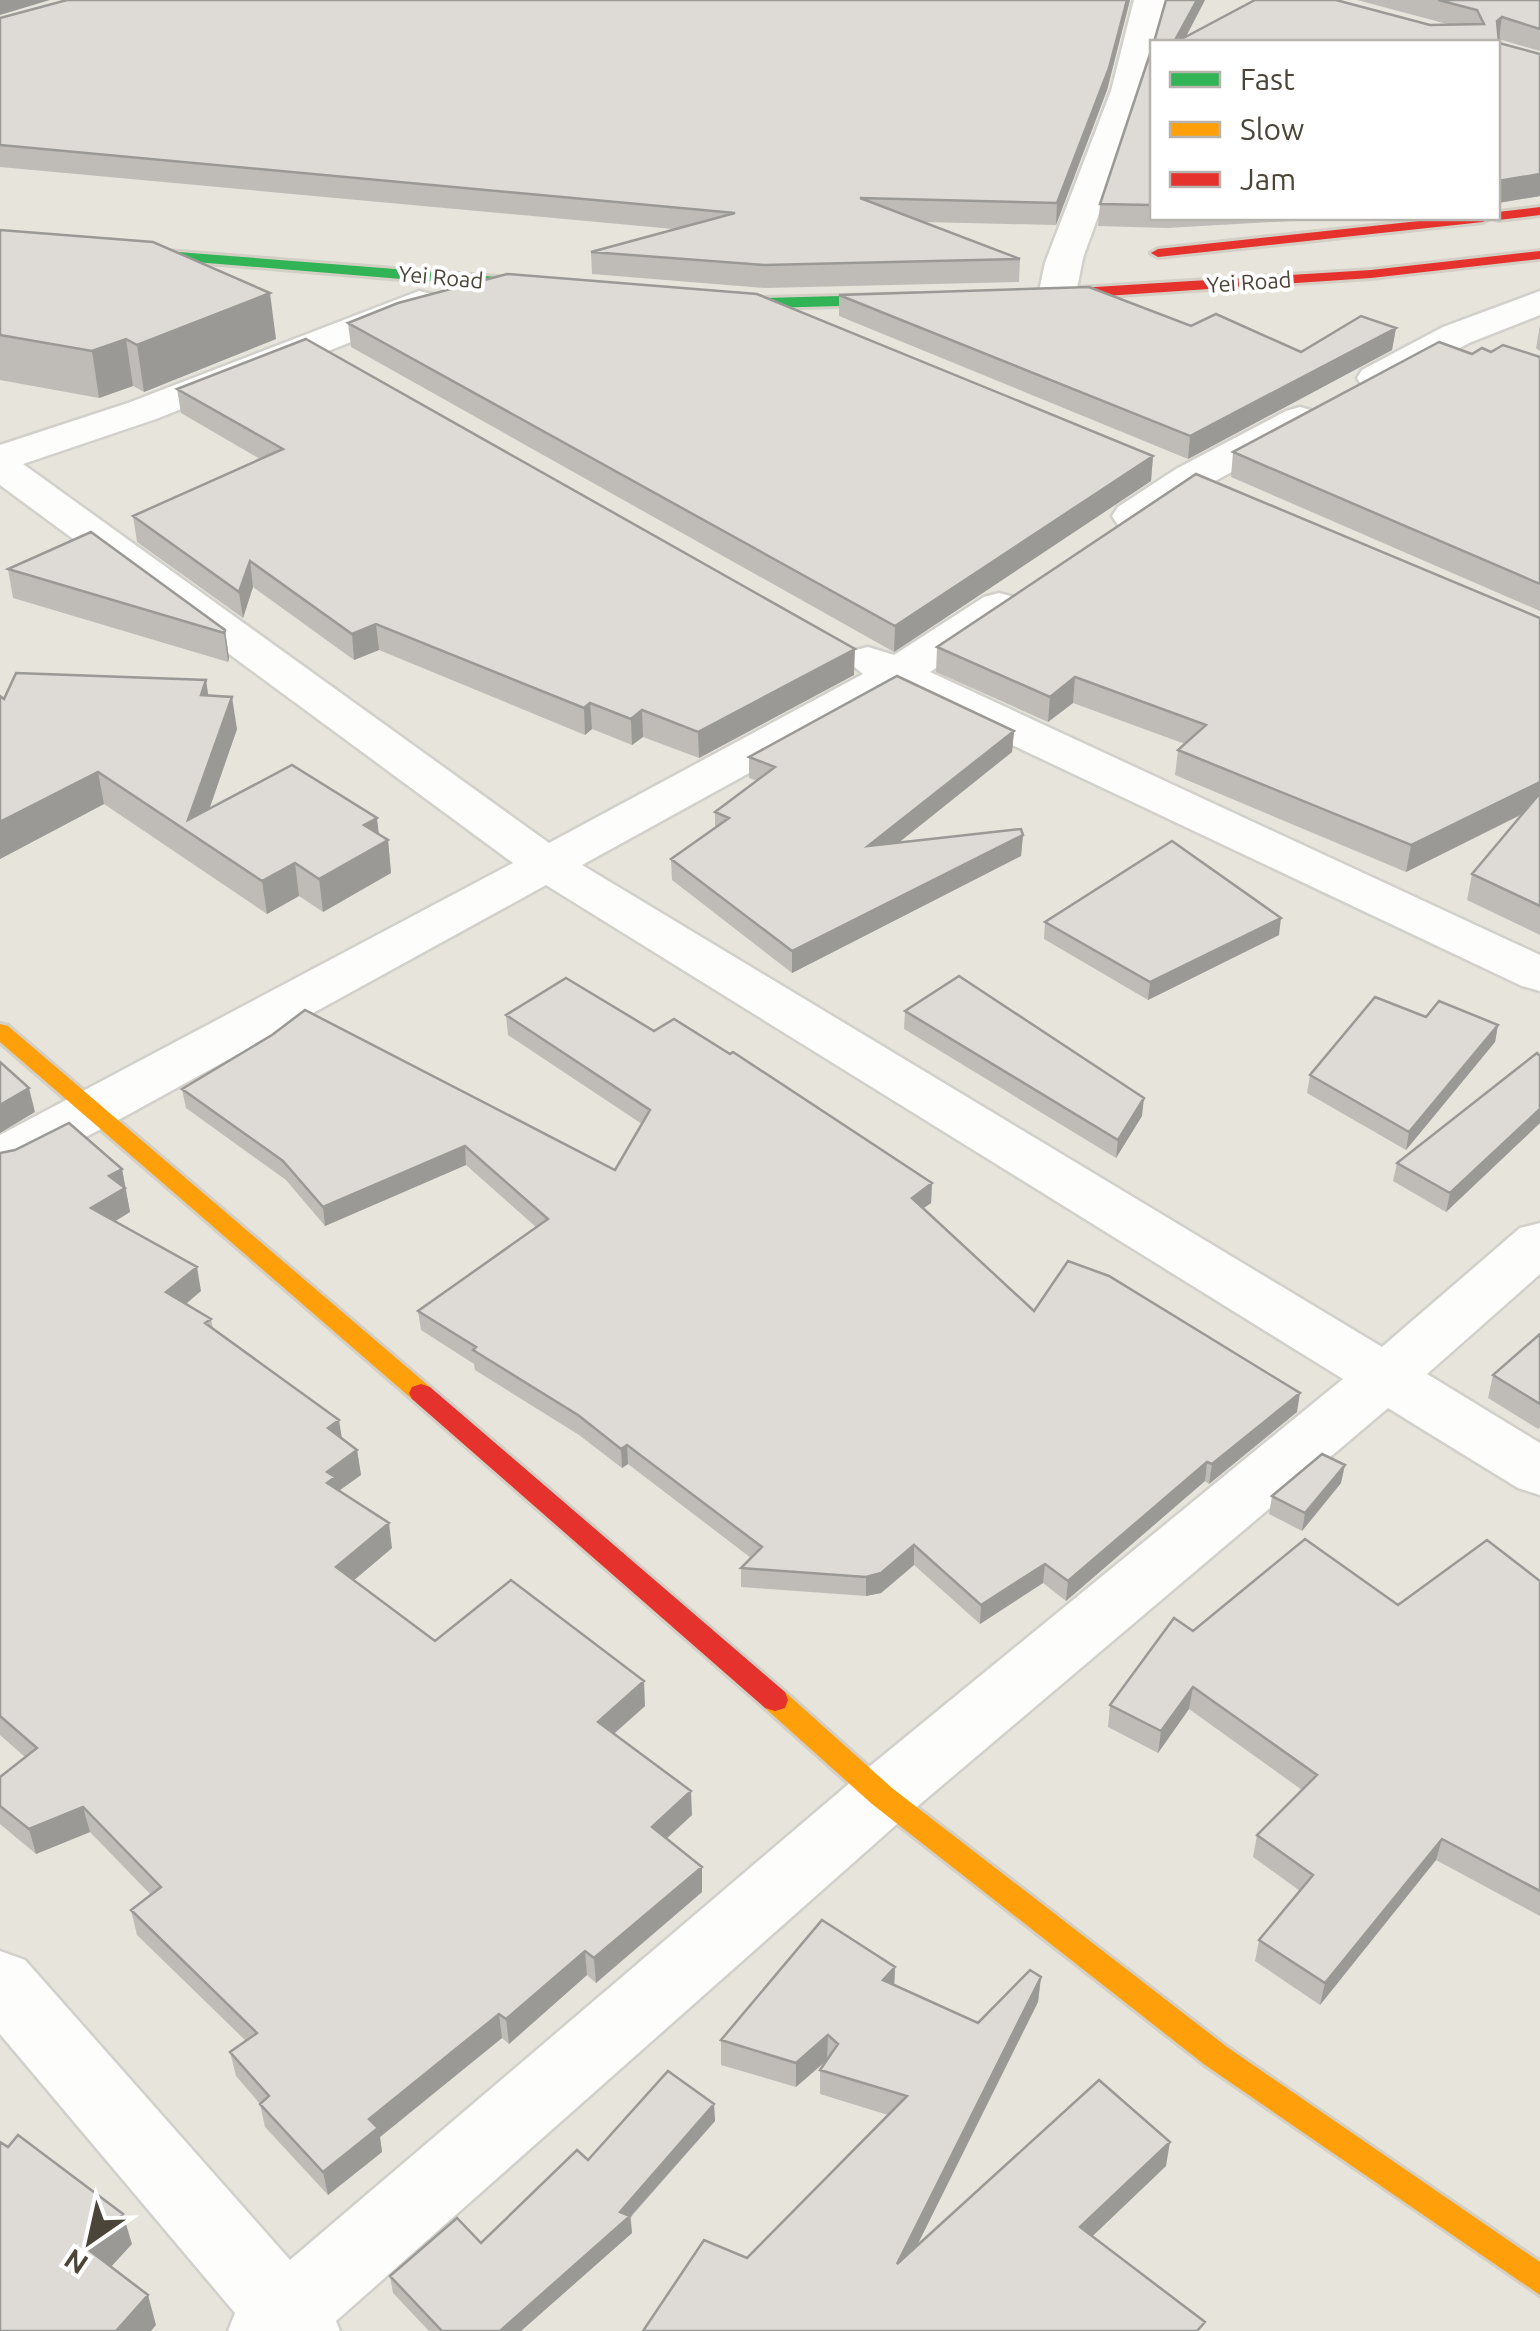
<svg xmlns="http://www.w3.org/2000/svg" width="1540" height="2331" viewBox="0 0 1540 2331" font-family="Ubuntu,sans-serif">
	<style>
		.residential { fill: #e7e4dc; fill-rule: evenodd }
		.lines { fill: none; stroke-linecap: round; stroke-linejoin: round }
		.street-casing { stroke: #d2d0cb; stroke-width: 5 }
		.fast-casing { stroke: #d3cfc5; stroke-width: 6 }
		.slow-casing { stroke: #d3cfc5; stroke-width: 6 }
		.jam-casing { stroke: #d3cfc5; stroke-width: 6 }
		.street { fill: #fdfdfc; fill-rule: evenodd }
		.fast { fill: #30b455; fill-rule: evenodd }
		.slow { fill: #ff9f0a; fill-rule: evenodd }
		.jam { fill: #e5322d; fill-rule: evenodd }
		.wall { fill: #bfbcb8 }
		.shaded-wall { fill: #9b9996 }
		.building { fill: #dedbd6; stroke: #9b9996; stroke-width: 2.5 }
		.labels { text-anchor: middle; stroke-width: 8; stroke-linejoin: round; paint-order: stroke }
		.far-street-label { font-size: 22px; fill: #4b4439; stroke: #fff }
	</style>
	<rect width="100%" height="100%" fill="#f4f2ee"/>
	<!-- residential -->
	<path class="residential" d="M 0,0 L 1540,0 L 1540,2331 L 0,2331 ZM 1152,42 L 1498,42 L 1498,218 L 1152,218 Z"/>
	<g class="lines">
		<defs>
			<path id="street" d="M 1134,0 L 1166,0 C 1145,84 1116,168 1085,252 C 1079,269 1080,289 1070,304 L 1057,307 L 1044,304 L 1038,296 L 1045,263 L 1111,91 Z
				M 419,291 L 432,294 L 438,302 L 432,310 L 156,419 L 23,464 L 549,843 L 863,674 L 846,660 L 852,651 L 868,647 L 894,655 L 984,597 L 999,593 L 1014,597 L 1021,606 L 1014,615 L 930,672 L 1540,955 L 1540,991 L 1522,986 L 898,691 L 582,865 L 1382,1347 L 1520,1228 L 1540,1223 L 1540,1274 L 1427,1374 L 1540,1443 L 1540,1495 L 1518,1488 L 1388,1408 L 906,1816 L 336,2321 L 340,2331 L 228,2331 L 235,2313 L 0,2034 L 0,1951 L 25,1960 L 290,2260 L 858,1776 L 1343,1379 L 546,885 L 111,1124 L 19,1171 L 0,1176 L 0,1135 L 513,863 L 0,485 L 0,445 L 128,403 Z
				M 1540,291 L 1540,315 L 1469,343 L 1390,386 L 1376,390 L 1362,386 L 1357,378 L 1362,370 L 1443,327 Z
				M 1300,407 L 1314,411 L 1320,419 L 1314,427 L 1204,487 L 1148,525 L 1133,528 L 1118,525 L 1112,516 L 1118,507 L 1176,469 L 1286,411 Z"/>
			<path id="fast" d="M 0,238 L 560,282 L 568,287 L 560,292 L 0,246 Z
				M 706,294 L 765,298 L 915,294 L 923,299 L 915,304 L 765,308 L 701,302 L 701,296 Z"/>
			<path id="slow" d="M 0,1024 L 8,1026 L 430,1387 L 433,1393 L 430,1399 L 412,1399 L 0,1042 Z
				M 775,1689 L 785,1692 L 892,1788 L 1227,2047 L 1540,2262 L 1540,2295 L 1205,2065 L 872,1804 L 765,1708 L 762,1700 L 765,1692 Z"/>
			<path id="jam" d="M 1540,207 L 1540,215 L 1498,220 L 1492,218 L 1498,218 L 1498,212 Z
				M 1447,218 L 1490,218 L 1483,222 L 1158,257 L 1151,253 L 1158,249 Z
				M 1540,251 L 1540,259 L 1371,278 L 1031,301 L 1023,296 L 1031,291 L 1371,270 Z
				M 421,1384 L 430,1387 L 785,1692 L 788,1700 L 785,1708 L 775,1711 L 765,1708 L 412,1399 L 409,1393 L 412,1387 Z"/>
		</defs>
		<!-- street casing -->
		<use href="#street" class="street-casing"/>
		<!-- fast casing -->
		<use href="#fast" class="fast-casing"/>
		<!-- slow casing -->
		<use href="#slow" class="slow-casing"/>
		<!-- jam casing -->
		<use href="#jam" class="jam-casing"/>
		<!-- street -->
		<use href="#street" class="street"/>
		<!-- fast -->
		<use href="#fast" class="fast"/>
		<!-- slow -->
		<use href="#slow" class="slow"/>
		<!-- jam -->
		<use href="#jam" class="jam"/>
	</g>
	<!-- wall -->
	<path class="wall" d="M 67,0 L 1130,0 L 1107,90 L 1056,225 L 923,222 L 1020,259 L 1019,282 L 765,288 L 592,274 L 591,252 L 673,229 L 0,167 L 0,18 Z
		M 1166,0 L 1205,0 L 1186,37 L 1447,24 L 1357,0 L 1540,0 L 1540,51 L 1498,39 L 1540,196 L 1498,203 L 1498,42 L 1154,42 Z
		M 1152,48 L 1152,218 L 1344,218 L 1167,228 L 1098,226 L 1100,204 Z
		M 0,230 L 276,339 L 144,392 L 133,386 L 99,398 L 0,380 Z
		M 839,295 L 1191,326 L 1301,352 L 1396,328 L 1392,350 L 1188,459 L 839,316 Z
		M 348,323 L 1153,456 L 1151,481 L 894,652 L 351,347 Z
		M 1540,325 L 1540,351 L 1536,348 Z
		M 1491,352 L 1540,357 L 1540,611 L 1231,477 L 1233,452 L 1472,354 Z
		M 177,389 L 854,675 L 699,758 L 643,737 L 632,745 L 592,729 L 585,735 L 379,650 L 354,660 L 253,587 L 243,618 L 137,542 L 133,516 L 260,459 L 181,413 Z
		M 8,569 L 225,630 L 229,658 L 228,662 L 13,598 Z
		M 1540,618 L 1540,935 L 1467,900 L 1472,874 L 1523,814 L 1406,872 L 1175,775 L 1178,750 L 1185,744 L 1073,703 L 1048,722 L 936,672 L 937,647 Z
		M 0,696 L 4,699 L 208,696 L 237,729 L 209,809 L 379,834 L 388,840 L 391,873 L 323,912 L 299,896 L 267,914 L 104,804 L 0,859 Z
		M 1014,731 L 1012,752 L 898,843 L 1023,835 L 1021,856 L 792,973 L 672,880 L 671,859 L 715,828 L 715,812 L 757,781 L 749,778 L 749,757 Z
		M 1045,922 L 1279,935 L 1148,1000 L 1044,939 Z
		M 905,1011 L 1142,1116 L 1116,1158 L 904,1029 Z
		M 506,1015 L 654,1031 L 932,1183 L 931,1203 L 923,1208 L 1034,1311 L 1297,1412 L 1209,1484 L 1205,1481 L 1066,1601 L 1043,1583 L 980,1624 L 914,1565 L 881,1593 L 866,1596 L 741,1587 L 741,1568 L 751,1558 L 628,1464 L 622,1468 L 579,1435 L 475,1370 L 474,1364 L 421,1330 L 418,1311 L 536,1227 L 466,1165 L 325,1226 L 286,1180 L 186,1108 L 182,1089 L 615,1170 L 642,1124 L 508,1035 Z
		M 1498,1025 L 1495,1042 L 1406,1150 L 1307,1093 L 1310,1075 Z
		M 1540,1056 L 1540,1123 L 1446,1212 L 1393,1181 L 1397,1163 Z
		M 0,1153 L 122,1169 L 130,1212 L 115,1221 L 201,1291 L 186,1304 L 211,1319 L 213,1329 L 357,1450 L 361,1475 L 339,1491 L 392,1548 L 353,1581 L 435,1641 L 645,1706 L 614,1734 L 692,1815 L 666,1839 L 702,1892 L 596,1983 L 587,1975 L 509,2044 L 502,2038 L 380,2137 L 382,2152 L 328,2195 L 265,2127 L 260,2104 L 236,2076 L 230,2052 L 246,2041 L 137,1935 L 131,1910 L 151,1895 L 90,1832 L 36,1854 L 0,1824 L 0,1777 L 25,1757 L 0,1735 Z
		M 1540,1334 L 1540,1427 L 1538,1429 L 1488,1398 L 1493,1375 Z
		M 1341,1483 L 1302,1531 L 1269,1514 L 1272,1496 Z
		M 1540,1581 L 1540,1916 L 1436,1860 L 1320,2005 L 1255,1961 L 1259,1940 L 1300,1891 L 1253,1857 L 1257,1835 L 1302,1790 L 1189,1709 L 1158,1753 L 1108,1727 L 1110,1705 L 1193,1631 L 1398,1605 Z
		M 895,1967 L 894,1985 L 978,2023 L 1041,1977 L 1038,2002 L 916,2247 L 1166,2166 L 1092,2236 L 747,2258 L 888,2115 L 820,2094 L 820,2070 L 827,2060 L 796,2087 L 721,2065 L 721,2040 Z
		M 714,2104 L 715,2121 L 631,2217 L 632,2233 L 521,2331 L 429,2331 L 393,2293 L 390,2276 L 481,2243 L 588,2160 Z"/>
	<!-- shaded-wall -->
	<path class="shaded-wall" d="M 0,0 L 50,0 L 0,15 Z
		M 1127,0 L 1130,0 L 1107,90 L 1056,225 L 1057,203 Z
		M 1197,0 L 1205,0 L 1183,42 L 1174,42 Z
		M 1502,17 L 1499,38 L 1493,42 L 1497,21 Z
		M 1540,174 L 1540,196 L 1498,203 L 1498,181 Z
		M 270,293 L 276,339 L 144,392 L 137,345 Z
		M 1396,328 L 1392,350 L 1188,459 L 1190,436 Z
		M 126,339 L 133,386 L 99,398 L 92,351 Z
		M 1153,456 L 1151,481 L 894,652 L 895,626 Z
		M 250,561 L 253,587 L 243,618 L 239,592 Z
		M 376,624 L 379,650 L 354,660 L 352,634 Z
		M 225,630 L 229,658 L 228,662 L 224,633 Z
		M 855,649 L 854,675 L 699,758 L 698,732 Z
		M 1075,677 L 1073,703 L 1048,722 L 1050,697 Z
		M 206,680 L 211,713 L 201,695 Z
		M 232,697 L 237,729 L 199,839 L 188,820 Z
		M 590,703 L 592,729 L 585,735 L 584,708 Z
		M 642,710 L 643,737 L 632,745 L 631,719 Z
		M 1014,731 L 1012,752 L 867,868 L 868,846 Z
		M 98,772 L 104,804 L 0,859 L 0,822 Z
		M 1540,782 L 1540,805 L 1406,872 L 1411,845 Z
		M 377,818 L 380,844 L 388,840 L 391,873 L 323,912 L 319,879 L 364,825 Z
		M 1023,835 L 1021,856 L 792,973 L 792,951 Z
		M 295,863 L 299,896 L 267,914 L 262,881 Z
		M 1281,918 L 1279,935 L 1148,1000 L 1150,982 Z
		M 1498,1025 L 1495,1042 L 1406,1150 L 1409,1132 Z
		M 29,1088 L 35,1112 L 0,1133 L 0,1105 Z
		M 1144,1098 L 1142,1116 L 1116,1158 L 1118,1140 Z
		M 1540,1109 L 1540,1123 L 1446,1212 L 1450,1193 Z
		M 465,1146 L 466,1165 L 325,1226 L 323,1207 Z
		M 122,1169 L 130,1212 L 96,1233 L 91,1208 L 109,1176 Z
		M 932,1183 L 931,1203 L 911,1217 L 912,1198 Z
		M 197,1267 L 201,1291 L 170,1317 L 166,1292 Z
		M 1300,1393 L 1297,1412 L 1209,1484 L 1212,1464 Z
		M 339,1420 L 343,1445 L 328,1428 Z
		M 627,1445 L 628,1464 L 622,1468 L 621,1449 Z
		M 357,1450 L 361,1475 L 337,1492 L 327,1483 L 327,1472 Z
		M 1207,1462 L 1205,1481 L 1066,1601 L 1068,1581 Z
		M 1345,1465 L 1341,1483 L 1302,1531 L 1305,1513 Z
		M 389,1523 L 392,1548 L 340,1592 L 336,1567 Z
		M 914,1545 L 914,1565 L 881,1593 L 866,1596 L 866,1577 Z
		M 1045,1564 L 1043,1583 L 980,1624 L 981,1605 Z
		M 644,1681 L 645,1706 L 600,1746 L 598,1722 Z
		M 1193,1687 L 1189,1709 L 1158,1753 L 1161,1731 Z
		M 691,1791 L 692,1815 L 653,1851 L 652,1827 Z
		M 83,1807 L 90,1832 L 36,1854 L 29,1829 Z
		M 1442,1839 L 1436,1860 L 1320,2005 L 1325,1983 Z
		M 702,1867 L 702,1892 L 596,1983 L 594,1958 Z
		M 585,1951 L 587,1975 L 509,2044 L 506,2019 Z
		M 895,1967 L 894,1991 L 883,1980 Z
		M 1041,1977 L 1038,2002 L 896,2288 L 897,2264 Z
		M 499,2014 L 502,2038 L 380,2137 L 382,2152 L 328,2195 L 323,2172 L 369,2119 Z
		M 828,2035 L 827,2060 L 796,2087 L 796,2063 Z
		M 714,2104 L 715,2121 L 630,2217 L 632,2233 L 521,2331 L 500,2331 L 620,2212 Z
		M 1170,2142 L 1166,2166 L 1077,2251 L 1080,2227 Z
		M 123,2214 L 132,2244 L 98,2281 L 89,2250 Z
		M 148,2295 L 156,2325 L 151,2331 L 116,2331 Z"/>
	<!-- building -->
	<path class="building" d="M 67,0 L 1127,0 L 1109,68 L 1057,203 L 860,198 L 1020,259 L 765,265 L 591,252 L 735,213 L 0,145 L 0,18 Z
		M 1166,0 L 1197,0 L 1174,42 L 1154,42 Z
		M 1255,0 L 1336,0 L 1430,25 L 1484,24 L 1477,10 L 1438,0 L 1540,0 L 1540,29 L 1502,17 L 1497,21 L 1499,43 L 1540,54 L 1540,174 L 1498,181 L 1498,42 L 1176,42 Z
		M 1152,48 L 1152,205 L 1100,204 Z
		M 0,230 L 153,242 L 270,293 L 137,345 L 126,339 L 92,351 L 0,335 Z
		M 507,274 L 757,294 L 1153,456 L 895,626 L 348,323 L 398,303 Z
		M 1089,287 L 1191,326 L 1216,314 L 1301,352 L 1361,316 L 1396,328 L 1190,436 L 839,295 Z
		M 306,339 L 855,649 L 698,732 L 642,710 L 631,719 L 590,703 L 584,708 L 376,624 L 352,634 L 250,561 L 239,592 L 133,516 L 283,449 L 177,389 Z
		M 1439,342 L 1472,354 L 1482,348 L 1491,352 L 1503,345 L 1540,357 L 1540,584 L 1233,452 Z
		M 1196,474 L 1540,618 L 1540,782 L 1411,845 L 1178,750 L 1206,725 L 1075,677 L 1050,697 L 937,647 Z
		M 91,532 L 225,630 L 224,633 L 8,569 Z
		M 16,673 L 206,680 L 201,695 L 232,697 L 188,820 L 292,765 L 377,818 L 364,825 L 388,840 L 319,879 L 295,863 L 262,881 L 98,772 L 0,822 L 0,696 L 4,699 Z
		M 897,676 L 1014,731 L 868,846 L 1021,829 L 1023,835 L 792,951 L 671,859 L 729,818 L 715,812 L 775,767 L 749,757 Z
		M 1540,793 L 1540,906 L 1472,874 Z
		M 1172,841 L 1281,918 L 1150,982 L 1045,922 Z
		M 959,976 L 1144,1098 L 1118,1140 L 905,1011 Z
		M 566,978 L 654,1031 L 674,1019 L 730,1054 L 733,1052 L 932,1183 L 912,1198 L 1034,1311 L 1068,1261 L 1109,1276 L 1300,1393 L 1212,1464 L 1207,1462 L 1068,1581 L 1045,1564 L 981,1605 L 914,1545 L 881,1573 L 866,1577 L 741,1568 L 762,1547 L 627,1445 L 621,1449 L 578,1415 L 473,1350 L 476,1347 L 418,1311 L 548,1219 L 465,1146 L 323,1207 L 283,1161 L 182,1089 L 272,1035 L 305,1010 L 615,1170 L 650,1110 L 506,1015 Z
		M 1375,997 L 1426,1017 L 1439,1001 L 1498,1025 L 1409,1132 L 1310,1075 Z
		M 1537,1053 L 1540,1056 L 1540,1109 L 1450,1193 L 1397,1163 Z
		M 0,1062 L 29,1088 L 0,1105 Z
		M 69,1123 L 122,1169 L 109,1176 L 125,1188 L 91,1208 L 197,1267 L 166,1292 L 211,1319 L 205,1323 L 339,1420 L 328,1428 L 357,1450 L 327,1472 L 335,1477 L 327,1483 L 389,1523 L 336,1567 L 435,1641 L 511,1580 L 644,1681 L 598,1722 L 691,1791 L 652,1827 L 702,1867 L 594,1958 L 585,1951 L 506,2019 L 499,2014 L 369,2119 L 378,2128 L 323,2172 L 260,2104 L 269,2096 L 230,2052 L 257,2033 L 131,1910 L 161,1887 L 83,1807 L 29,1829 L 0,1806 L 0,1777 L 37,1748 L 0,1716 L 0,1153 L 15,1150 Z
		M 1540,1334 L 1540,1404 L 1493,1375 Z
		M 1322,1454 L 1345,1465 L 1305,1513 L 1272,1496 Z
		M 1305,1539 L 1398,1605 L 1487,1540 L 1540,1581 L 1540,1891 L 1442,1839 L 1325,1983 L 1259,1940 L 1313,1875 L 1257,1835 L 1317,1775 L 1193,1687 L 1161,1731 L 1110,1705 L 1174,1618 L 1193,1631 Z
		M 822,1920 L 895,1967 L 883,1980 L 978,2023 L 1030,1970 L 1041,1977 L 897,2264 L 1099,2080 L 1170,2142 L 1080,2227 L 1205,2322 L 1197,2331 L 643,2331 L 704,2240 L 747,2258 L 907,2096 L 820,2070 L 838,2044 L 828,2035 L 796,2063 L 721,2040 Z
		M 668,2071 L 714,2104 L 620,2212 L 630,2216 L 500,2331 L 442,2331 L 390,2276 L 457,2218 L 481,2243 L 577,2150 L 588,2160 Z
		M 18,2135 L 123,2214 L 89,2250 L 148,2295 L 116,2331 L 0,2331 L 0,2142 L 8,2147 Z"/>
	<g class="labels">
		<!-- far-street labels -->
		<g class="far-street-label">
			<text transform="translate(441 277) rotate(5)" y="8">Yei Road</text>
			<text transform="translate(1249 282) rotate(-4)" y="8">Yei Road</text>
		</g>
	</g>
	<!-- legend -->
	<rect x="1150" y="40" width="350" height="180" fill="#ffffff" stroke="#b7b4b0" stroke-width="2.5"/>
	<rect x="1170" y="72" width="50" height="15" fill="#30b455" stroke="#b7b4b0" stroke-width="2.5"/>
	<text x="1240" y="90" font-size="30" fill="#4b4439">Fast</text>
	<rect x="1170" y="122" width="50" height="15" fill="#ff9f0a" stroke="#b7b4b0" stroke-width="2.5"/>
	<text x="1240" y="140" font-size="30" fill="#4b4439">Slow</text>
	<rect x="1170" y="172" width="50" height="15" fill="#e5322d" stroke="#b7b4b0" stroke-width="2.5"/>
	<text x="1240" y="190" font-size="30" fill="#4b4439">Jam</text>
	<!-- north arrow -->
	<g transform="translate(90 2241) rotate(214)" stroke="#ffffff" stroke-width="8" paint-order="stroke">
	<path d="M0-8L18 38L0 25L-18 38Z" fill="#4b4439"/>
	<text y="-15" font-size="28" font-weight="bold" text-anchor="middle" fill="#4b4439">N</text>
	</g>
</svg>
